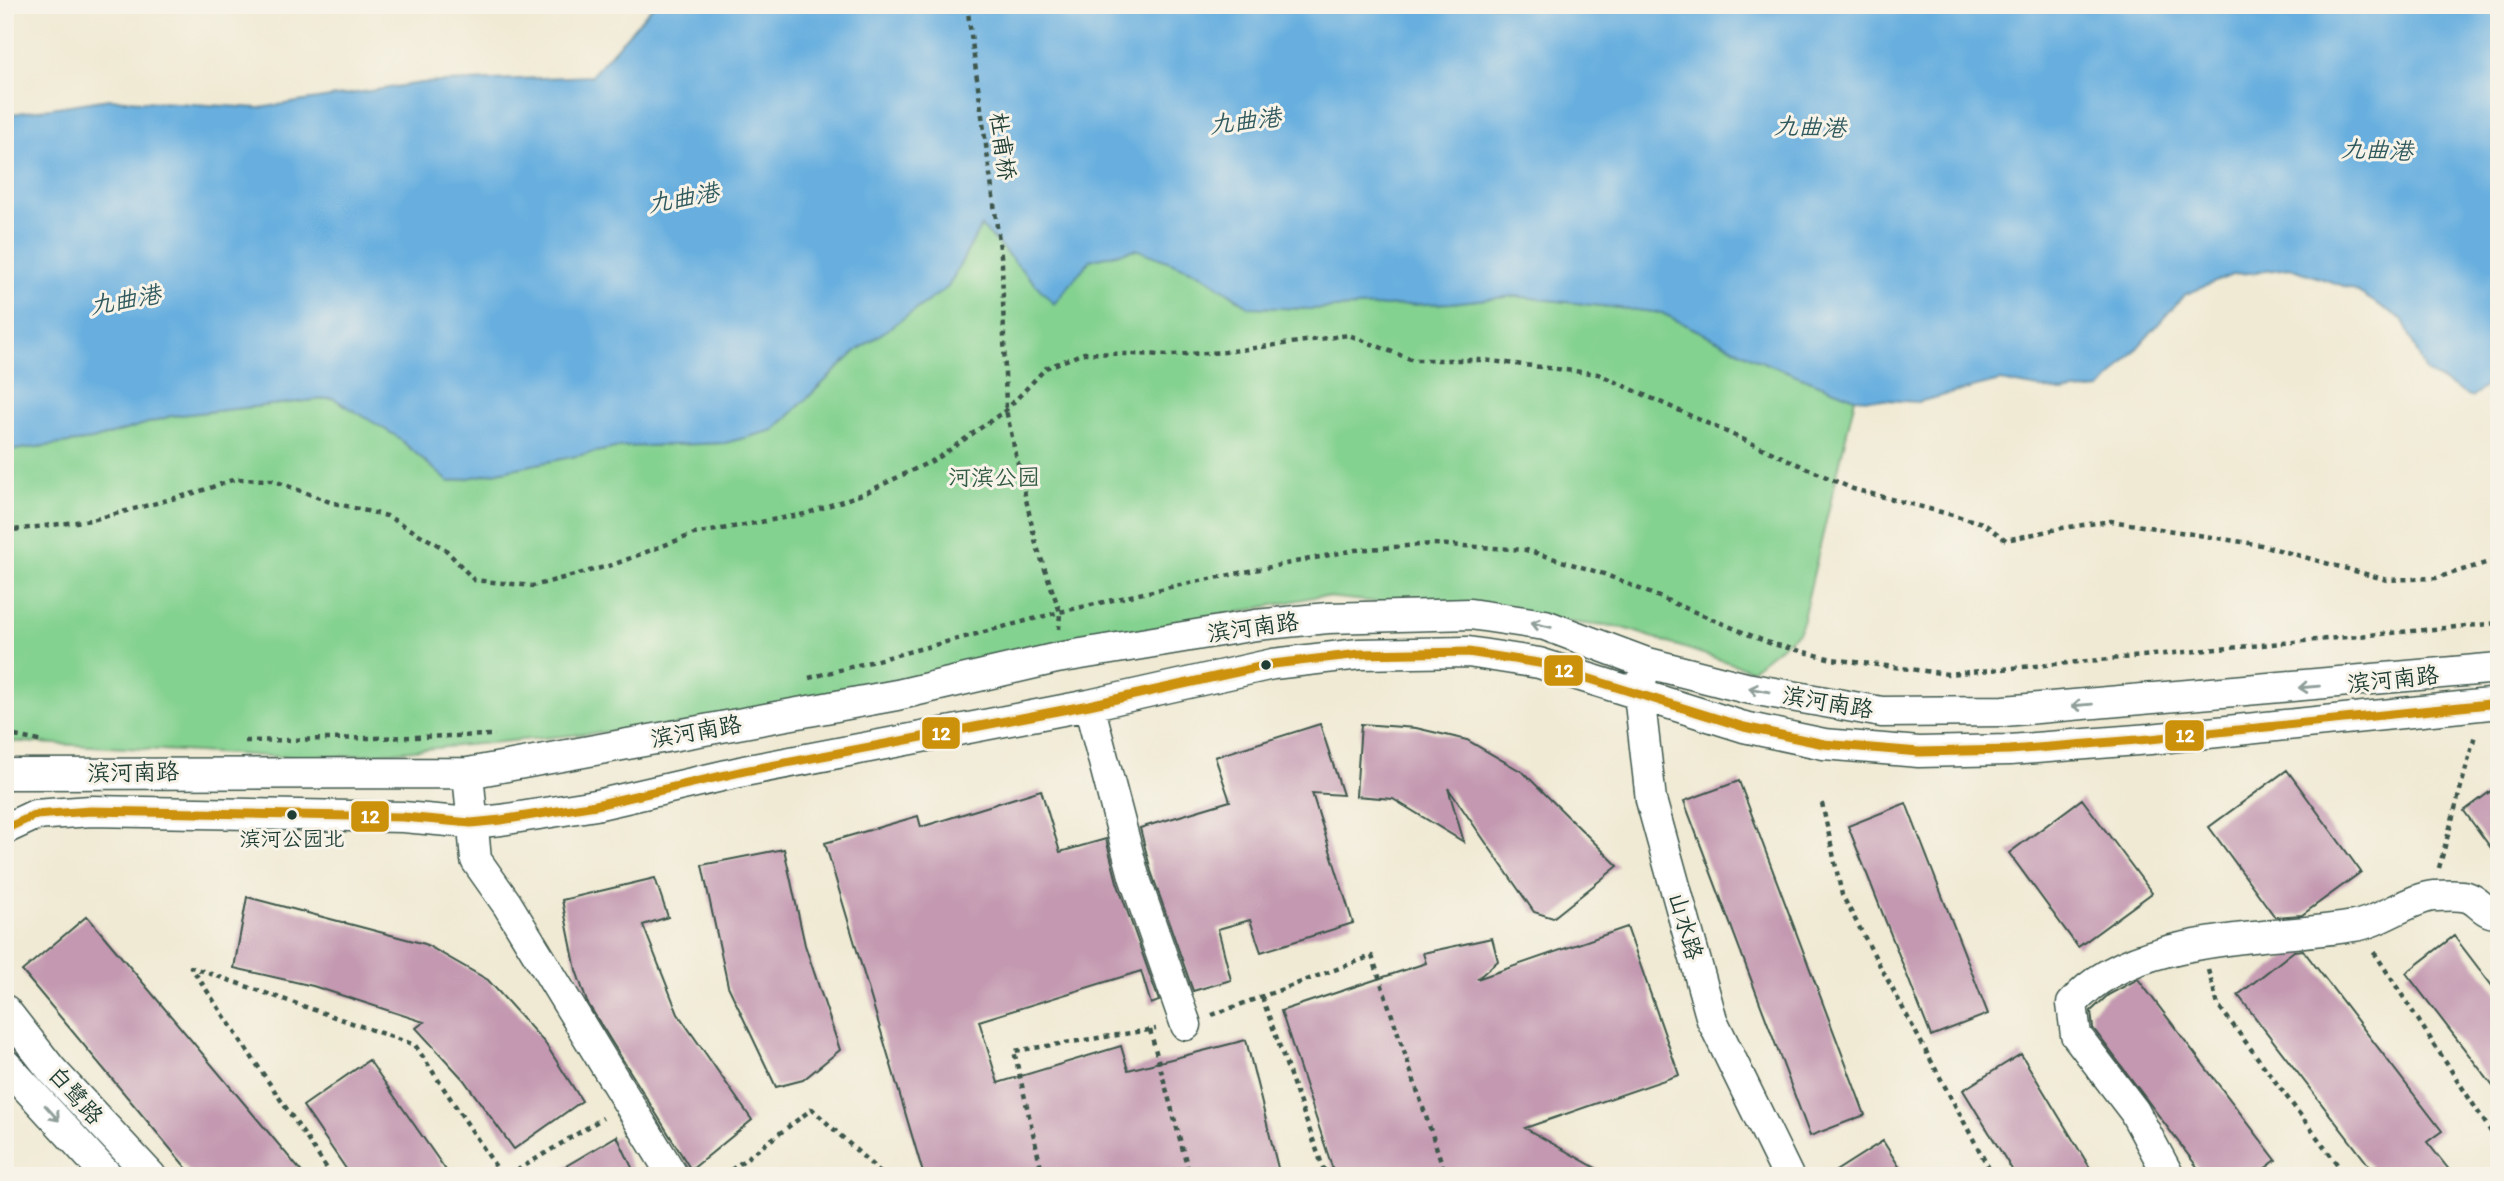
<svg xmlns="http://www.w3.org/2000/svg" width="2504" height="1181" viewBox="0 0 2504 1181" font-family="Itim,'LXGW WenKai TC',sans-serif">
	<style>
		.green { fill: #84d290; stroke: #528862; stroke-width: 2 }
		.water { fill: #68afdf; stroke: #44768a; stroke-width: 2 }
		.building { fill: #c398b0 }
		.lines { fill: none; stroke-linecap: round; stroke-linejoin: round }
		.minor-casing { stroke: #3e574c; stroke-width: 33 }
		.path { stroke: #3e574c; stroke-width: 4.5; stroke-dasharray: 5 5; stroke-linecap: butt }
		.minor { stroke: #fff; stroke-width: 30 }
		.bus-1-casing { stroke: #f7f3e8; stroke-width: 14 }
		.bus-1 { stroke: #cc910a; stroke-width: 9 }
		.oneway { stroke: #8f9e9a }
		.bus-dot { fill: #1f3d34; stroke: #f7f3e8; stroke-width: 2.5 }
		.labels { text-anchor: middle; stroke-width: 6; stroke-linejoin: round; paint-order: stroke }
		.bus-label { font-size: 21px; fill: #1f3d34; stroke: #f7f3e8 }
		.street-label { font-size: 23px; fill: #1f3d34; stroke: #f7f3e8 }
		.park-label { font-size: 23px; fill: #335b46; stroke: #f7f3e8 }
		.water-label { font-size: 24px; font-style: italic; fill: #315a5f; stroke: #f7f3e8 }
		.line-badge { stroke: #f7f3e8; stroke-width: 2.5 }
		.badge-label { font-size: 19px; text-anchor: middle; font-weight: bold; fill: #fff }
	</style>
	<rect width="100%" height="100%" fill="#f7f3e8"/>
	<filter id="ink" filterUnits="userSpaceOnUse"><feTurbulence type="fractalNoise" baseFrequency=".0143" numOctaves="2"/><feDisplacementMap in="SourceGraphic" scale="14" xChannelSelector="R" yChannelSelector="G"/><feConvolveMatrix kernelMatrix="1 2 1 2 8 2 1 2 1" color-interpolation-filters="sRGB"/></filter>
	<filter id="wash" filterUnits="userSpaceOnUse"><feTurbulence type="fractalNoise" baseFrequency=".00686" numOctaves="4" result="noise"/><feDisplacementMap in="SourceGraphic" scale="28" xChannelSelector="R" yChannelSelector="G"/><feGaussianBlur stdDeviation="1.57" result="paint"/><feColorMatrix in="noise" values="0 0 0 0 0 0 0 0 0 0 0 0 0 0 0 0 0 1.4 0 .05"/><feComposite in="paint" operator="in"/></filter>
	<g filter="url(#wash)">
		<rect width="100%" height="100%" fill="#f0ead4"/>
		<!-- green -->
		<path class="green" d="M 981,226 L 1090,260 L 1136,249 L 1199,273 L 1250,307 L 1310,309 L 1451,303 L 1514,296 L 1662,313 L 1758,360 L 1855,398 L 1800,631 L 1751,670 L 1624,628 L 1318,596 L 691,724 L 318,759 L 5,741 L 5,451 L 92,440 L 171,416 L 333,398 L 396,436 L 449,482 L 620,447 L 725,443 L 774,430 L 855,352 L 948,287 Z"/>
		<!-- water -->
		<path class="water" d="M 654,5 L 2499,5 L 2499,376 L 2471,397 L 2426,372 L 2403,320 L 2353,289 L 2290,268 L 2232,275 L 2184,295 L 2101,389 L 2061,392 L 2000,381 L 1918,402 L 1855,398 L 1758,360 L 1662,313 L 1514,296 L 1451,303 L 1310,309 L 1250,307 L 1199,273 L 1136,249 L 1090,260 L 1054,304 L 981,226 L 948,287 L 855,352 L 774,430 L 725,443 L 620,447 L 449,482 L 396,436 L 333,398 L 171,416 L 92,440 L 5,451 L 5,115 L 109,99 L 259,108 L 421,83 L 591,76 Z"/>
		<g id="blocks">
			<!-- building -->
			<path class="building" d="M 1320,724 L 1343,795 L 1312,793 L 1353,923 L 1261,952 L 1250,920 L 1218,929 L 1231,980 L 1193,991 L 1151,871 L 1140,828 L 1230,801 L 1215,757 Z
				M 1361,724 L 1416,728 L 1467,740 L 1524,773 L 1618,866 L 1553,918 L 1534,912 L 1448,788 L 1464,842 L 1393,799 L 1356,796 Z
				M 2287,770 L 2361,872 L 2302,915 L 2275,917 L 2209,827 Z
				M 1739,781 L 1865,1115 L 1810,1136 L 1684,801 Z
				M 2499,785 L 2499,859 L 2464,811 Z
				M 1041,790 L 1060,852 L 1106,839 L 1117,882 L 1159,1001 L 1151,1004 L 1141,971 L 979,1021 L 998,1083 L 1121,1046 L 1128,1070 L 1246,1040 L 1280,1176 L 924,1176 L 825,843 L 918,816 L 921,827 Z
				M 2082,799 L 2152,893 L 2078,947 L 2009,853 Z
				M 1906,803 L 1988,1014 L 1931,1036 L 1848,826 Z
				M 784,849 L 805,945 L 840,1050 L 803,1080 L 776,1087 L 728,986 L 702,865 Z
				M 655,878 L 668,917 L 643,925 L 678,1014 L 752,1120 L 691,1170 L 587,1002 L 576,970 L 562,900 Z
				M 247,897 L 425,944 L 488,980 L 545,1043 L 582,1101 L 514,1149 L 463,1079 L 416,1028 L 424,1022 L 313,986 L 234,968 Z
				M 87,916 L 305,1176 L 193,1176 L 22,971 Z
				M 1627,927 L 1679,1075 L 1525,1128 L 1610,1176 L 1335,1176 L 1281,1011 L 1426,963 L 1423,953 L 1492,938 L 1498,961 L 1477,979 Z
				M 2454,936 L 2499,995 L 2499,1094 L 2406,973 Z
				M 2303,950 L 2442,1131 L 2427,1142 L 2454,1176 L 2377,1176 L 2238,995 L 2294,951 Z
				M 2138,979 L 2276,1160 L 2255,1176 L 2204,1176 L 2093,1028 L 2091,1011 L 2108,995 Z
				M 2021,1054 L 2095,1176 L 2016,1176 L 1963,1090 Z
				M 369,1060 L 450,1176 L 351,1176 L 303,1106 Z
				M 617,1136 L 636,1176 L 549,1176 Z
				M 1883,1141 L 1905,1176 L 1828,1176 Z"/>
		</g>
	</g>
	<g filter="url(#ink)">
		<use href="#blocks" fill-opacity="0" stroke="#3e574c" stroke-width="2"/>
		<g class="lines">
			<defs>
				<path id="minor" d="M 1642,678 L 1639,694 L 1651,800 L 1712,1020 L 1788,1176
					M 1089,705 L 1134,876 L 1186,1025
					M 468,773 L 476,860 L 507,904 L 673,1176
					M 5,774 L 468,773 L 897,695 L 1057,658 L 1256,625 L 1328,618 L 1470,614 L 1545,625 L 1644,662 L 1746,688 L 1882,712 L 2004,711 L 2499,668
					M 5,829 L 35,815 L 91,811 L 403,817 L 471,823 L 501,820 L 596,805 L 744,771 L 1089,705 L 1273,664 L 1360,654 L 1468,652 L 1539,663 L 1744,727 L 1824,744 L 1919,752 L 2010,750 L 2150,739 L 2499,703
					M 5,1010 L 51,1069 L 151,1176
					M 5,1064 L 108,1176
					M 2169,1176 L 2134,1111 L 2076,1035 L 2072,1004 C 2130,933 2269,940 2354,926 C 2381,922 2410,898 2434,896 C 2443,896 2458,894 2467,897 C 2480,901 2483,914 2499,913"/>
			</defs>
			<!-- minor casing -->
			<use href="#minor" class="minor-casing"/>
			<!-- path -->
			<path class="path" d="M 967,5 L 1002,263 L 1006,410 L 1036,544 L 1060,612 L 1059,629
				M 5,531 L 92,520 L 198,492 L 235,479 L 272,480 L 330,502 L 387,516 L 445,549 L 474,580 L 533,586 L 612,565 L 694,534 L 805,514 L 865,493 L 938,458 L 1006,410 L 1046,368 L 1084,353 L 1171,355 L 1225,352 L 1349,335 L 1413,360 L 1483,360 L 1598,374 L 1853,489 L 1983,523 L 2006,540 L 2062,528 L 2111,521 L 2261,545 L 2387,580 L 2436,578 L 2499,559
				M 809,678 L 1060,612 L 1170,587 L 1355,550 L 1433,544 L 1526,550 L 1604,574 L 1769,643 L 1832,659 L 1948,674 L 2499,623
				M 5,734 L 44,742
				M 245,741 L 495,735
				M 1822,803 L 1842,895 L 1993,1176
				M 2439,868 L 2475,735
				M 2374,952 L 2499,1144
				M 2208,970 L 2218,1005 L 2346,1176
				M 1262,997 L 1326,1176
				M 1212,1015 L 1372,956 L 1446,1176
				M 1150,1030 L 1190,1176
				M 332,1176 L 191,967 L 415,1045 L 502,1176
				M 508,1176 L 603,1118
				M 723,1176 L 812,1109 L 884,1176
				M 1043,1176 L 1014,1051 L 1156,1029"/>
			<!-- minor -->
			<use href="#minor" class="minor"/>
			<defs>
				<path id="bus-1" d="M 5,829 L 35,815 L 91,811 L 403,817 L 471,823 L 501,820 L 596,805 L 744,771 L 1089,705 L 1273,664 L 1360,654 L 1468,652 L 1539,663 L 1744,727 L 1824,744 L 1919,752 L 2010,750 L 2150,739 L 2499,703"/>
			</defs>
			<!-- bus-1 casing -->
			<use href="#bus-1" class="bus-1-casing"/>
			<!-- bus-1 -->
			<use href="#bus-1" class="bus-1"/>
		</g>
		<!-- one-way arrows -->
		<defs><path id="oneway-shaft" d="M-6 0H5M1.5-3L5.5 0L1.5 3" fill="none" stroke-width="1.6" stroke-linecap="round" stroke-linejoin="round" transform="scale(1.75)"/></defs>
		<g class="oneway">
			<use href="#oneway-shaft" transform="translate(1541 625) rotate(-167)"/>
			<use href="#oneway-shaft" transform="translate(2309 687) rotate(175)"/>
			<use href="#oneway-shaft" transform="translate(1759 690) rotate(-170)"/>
			<use href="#oneway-shaft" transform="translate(2082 705) rotate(175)"/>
			<use href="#oneway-shaft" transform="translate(52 1113) rotate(48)"/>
		</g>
	</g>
	<!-- markers -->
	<g class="bus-dot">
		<circle cx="1266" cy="665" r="6"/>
		<circle cx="292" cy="815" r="6"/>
	</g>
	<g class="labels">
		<!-- bus labels -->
		<g class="bus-label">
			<text x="292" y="846">滨河公园北</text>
		</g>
		<!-- street labels -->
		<g class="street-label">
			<text transform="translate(1003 146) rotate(82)" y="8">杜甫桥</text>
			<text transform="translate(1253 627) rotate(-8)" y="8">滨河南路</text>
			<text transform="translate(2393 679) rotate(-6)" y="8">滨河南路</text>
			<text transform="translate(1828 702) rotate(10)" y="8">滨河南路</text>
			<text transform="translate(696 731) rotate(-10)" y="8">滨河南路</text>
			<text transform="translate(133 772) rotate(-1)" y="8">滨河南路</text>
			<text transform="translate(1686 926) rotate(74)" y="8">山水路</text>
			<text transform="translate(76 1095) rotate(48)" y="8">白鹭路</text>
		</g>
		<!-- park labels -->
		<g class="park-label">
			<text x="994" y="485">河滨公园</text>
		</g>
		<!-- water labels -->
		<g class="water-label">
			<text transform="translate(1245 121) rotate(-7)" y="8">九曲港</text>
			<text transform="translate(1810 127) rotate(2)" y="8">九曲港</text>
			<text transform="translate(2377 150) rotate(2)" y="8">九曲港</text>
			<text transform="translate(683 198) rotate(-10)" y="8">九曲港</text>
			<text transform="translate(125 300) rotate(-10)" y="8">九曲港</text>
		</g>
	</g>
	<g class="line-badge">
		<rect x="1543" y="654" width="41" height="33" rx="7" fill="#cc910a"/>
		<rect x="921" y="716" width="40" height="34" rx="7" fill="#cc910a"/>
		<rect x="2164" y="719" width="41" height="33" rx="7" fill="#cc910a"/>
		<rect x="350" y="800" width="40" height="33" rx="7" fill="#cc910a"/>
	</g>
	<g class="badge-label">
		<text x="1564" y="677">12</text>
		<text x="941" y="740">12</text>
		<text x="2185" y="742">12</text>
		<text x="370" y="823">12</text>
	</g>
	<!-- margin -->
	<rect width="2504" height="1181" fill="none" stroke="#f7f3e8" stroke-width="28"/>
</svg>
